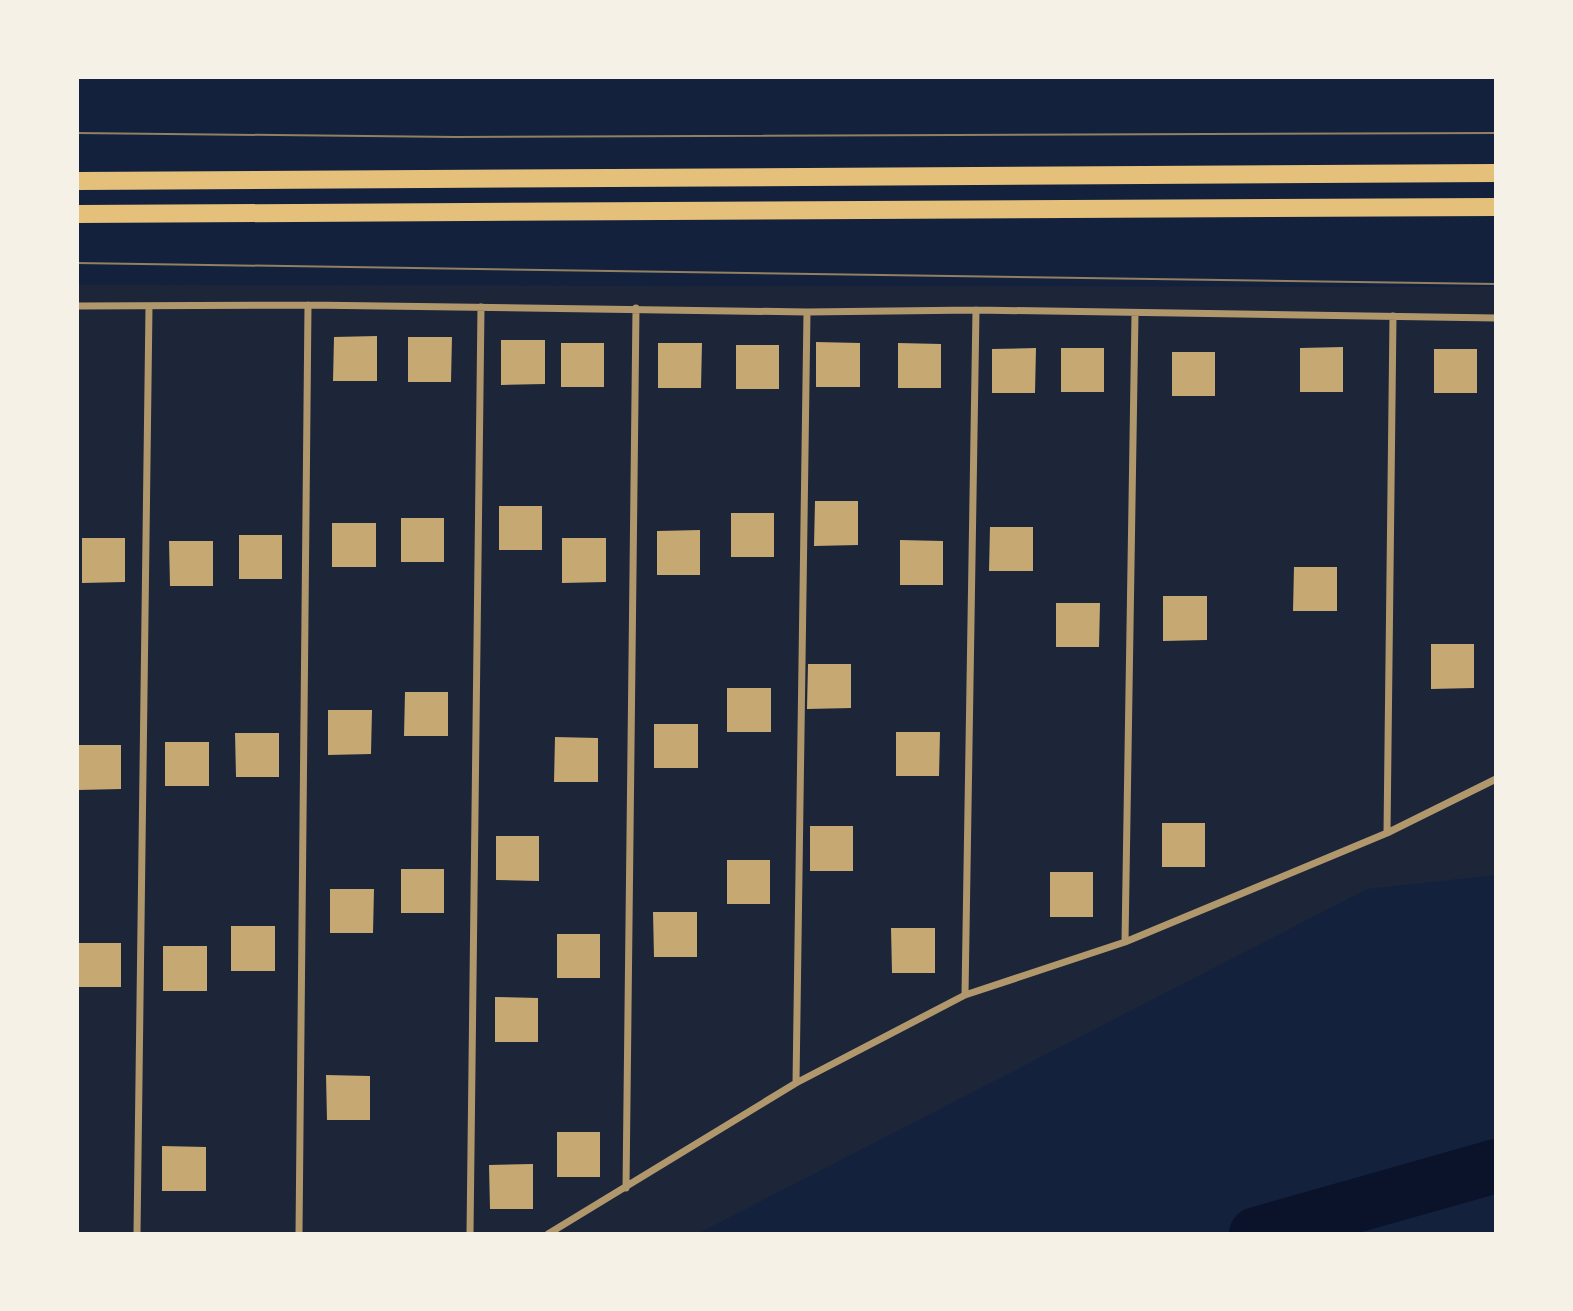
<svg xmlns="http://www.w3.org/2000/svg" width="1573" height="1311" viewBox="0 0 1573 1311" font-family="Manrope,sans-serif">
	<style>
		.green { fill: #1d2539 }
		.lines { fill: none; stroke-linecap: round; stroke-linejoin: round }
		.river { stroke: #0b132b; stroke-width: 54 }
		.building { fill: #c6a872 }
		.minor { stroke: #b1986c; stroke-width: 7 }
		.primary { stroke: #e5c07b; stroke-width: 18 }
		.tram { stroke: #918062; stroke-width: 2 }
	</style>
	<rect width="100%" height="100%" fill="#14213d"/>
	<!-- green -->
	<path class="green" d="M 77,285 L 1496,287 L 1496,875 L 1367,889 L 697,1234 L 77,1234 Z"/>
	<g class="lines">
		<!-- river -->
		<path class="river" d="M 1256,1234 L 1496,1166"/>
	</g>
	<!-- building -->
	<path class="building" d="M 377,336 L 377,381 L 333,381 L 334,337 Z
		M 408,337 L 452,337 L 451,382 L 408,382 Z
		M 501,340 L 545,340 L 545,384 L 501,385 Z
		M 816,342 L 860,343 L 860,387 L 816,387 Z
		M 561,343 L 604,343 L 604,387 L 561,387 Z
		M 658,343 L 702,343 L 701,388 L 658,388 Z
		M 898,343 L 941,344 L 941,388 L 898,388 Z
		M 736,345 L 779,345 L 779,389 L 736,389 Z
		M 1343,347 L 1343,392 L 1300,392 L 1300,348 Z
		M 1036,348 L 1035,393 L 992,393 L 992,349 Z
		M 1061,348 L 1104,348 L 1104,392 L 1061,392 Z
		M 1434,349 L 1477,349 L 1477,393 L 1434,393 Z
		M 1172,352 L 1215,352 L 1215,396 L 1172,396 Z
		M 815,501 L 858,501 L 858,545 L 814,546 Z
		M 499,506 L 542,506 L 542,550 L 499,550 Z
		M 731,513 L 774,513 L 774,557 L 731,557 Z
		M 401,518 L 444,518 L 444,562 L 401,562 Z
		M 332,523 L 376,523 L 376,567 L 332,567 Z
		M 990,527 L 1033,527 L 1033,571 L 989,571 Z
		M 700,530 L 700,575 L 657,575 L 657,531 Z
		M 239,535 L 282,535 L 282,579 L 239,579 Z
		M 82,538 L 125,538 L 125,582 L 82,583 Z
		M 562,538 L 606,538 L 606,582 L 562,583 Z
		M 900,540 L 943,541 L 943,585 L 900,585 Z
		M 169,541 L 213,541 L 213,586 L 170,586 Z
		M 1294,567 L 1337,567 L 1337,611 L 1293,611 Z
		M 1163,596 L 1207,596 L 1207,640 L 1163,641 Z
		M 1056,603 L 1100,603 L 1099,647 L 1056,647 Z
		M 1431,644 L 1474,644 L 1474,688 L 1431,689 Z
		M 808,664 L 851,664 L 851,708 L 807,709 Z
		M 727,688 L 771,688 L 771,732 L 727,732 Z
		M 405,692 L 448,692 L 448,736 L 404,736 Z
		M 328,710 L 372,710 L 371,754 L 328,755 Z
		M 654,724 L 698,724 L 698,768 L 654,768 Z
		M 896,732 L 940,732 L 939,776 L 896,776 Z
		M 235,733 L 279,733 L 279,777 L 236,777 Z
		M 555,737 L 598,738 L 598,782 L 554,782 Z
		M 165,742 L 209,742 L 209,786 L 165,786 Z
		M 78,745 L 121,745 L 121,789 L 78,790 Z
		M 1162,823 L 1205,823 L 1205,867 L 1162,867 Z
		M 810,826 L 853,826 L 853,871 L 810,871 Z
		M 496,836 L 539,836 L 539,881 L 496,880 Z
		M 727,860 L 770,860 L 770,904 L 727,904 Z
		M 401,869 L 444,869 L 444,913 L 401,913 Z
		M 1050,872 L 1093,872 L 1093,917 L 1050,917 Z
		M 330,889 L 374,889 L 373,933 L 330,933 Z
		M 653,912 L 697,912 L 697,957 L 654,957 Z
		M 231,926 L 275,926 L 275,971 L 231,971 Z
		M 891,928 L 935,928 L 935,973 L 892,973 Z
		M 557,934 L 600,934 L 600,978 L 557,978 Z
		M 78,943 L 121,943 L 121,987 L 78,987 Z
		M 163,946 L 207,946 L 207,991 L 163,991 Z
		M 495,997 L 538,998 L 538,1042 L 495,1042 Z
		M 326,1075 L 370,1076 L 370,1120 L 327,1120 Z
		M 557,1132 L 600,1132 L 600,1177 L 557,1177 Z
		M 162,1146 L 206,1147 L 206,1191 L 162,1191 Z
		M 533,1164 L 533,1209 L 490,1209 L 489,1165 Z"/>
	<g class="lines">
		<!-- minor -->
		<path class="minor" d="M 77,306 L 308,305 L 807,312 L 976,310 L 1496,318
			M 1387,833 L 1393,316
			M 1125,942 L 1135,314
			M 965,995 L 976,310
			M 796,1083 L 807,312
			M 626,1188 L 636,308
			M 137,1234 L 149,307
			M 299,1234 L 308,305
			M 470,1234 L 481,307
			M 548,1234 L 796,1083 L 965,995 L 1125,942 L 1387,833 L 1496,779"/>
		<!-- primary -->
		<path class="primary" d="M 77,181 L 1496,173
			M 77,214 L 1496,207"/>
		<!-- tram -->
		<path class="tram" d="M 77,133 L 456,137 L 1496,133
			M 77,263 L 1496,284"/>
	</g>
	<!-- border -->
	<rect width="1573" height="1311" fill="none" stroke="#f6f1e7" stroke-width="158"/>
</svg>
